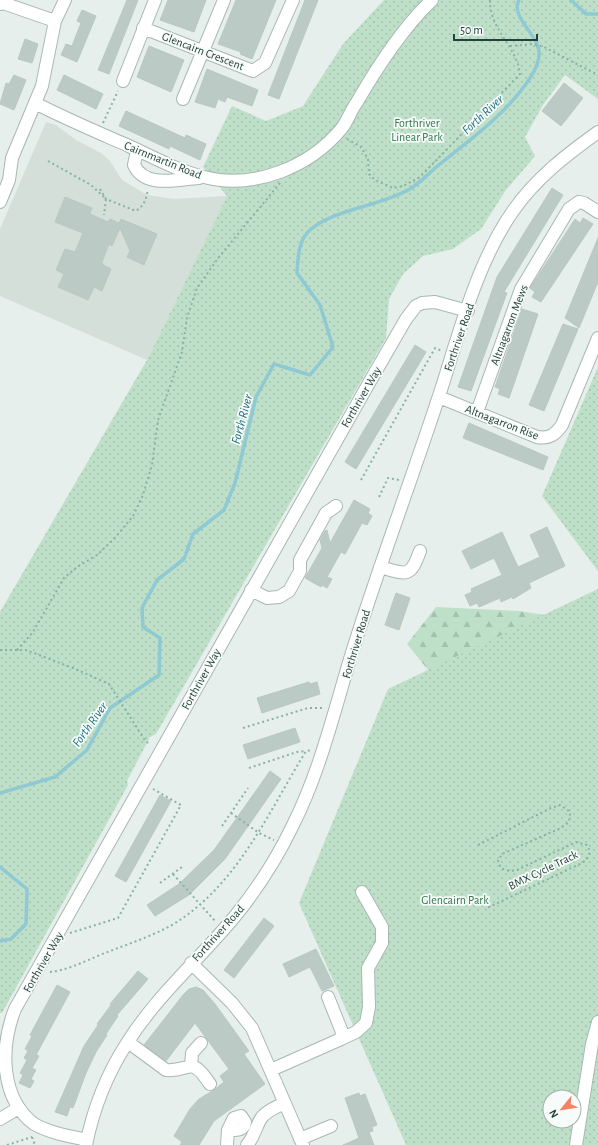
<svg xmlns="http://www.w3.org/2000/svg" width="598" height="1145" viewBox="0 0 598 1145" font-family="'Alegreya Sans',sans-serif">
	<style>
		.built { fill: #d4dfda }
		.forest { fill: url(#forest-firs) }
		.park { fill: url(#park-dots); fill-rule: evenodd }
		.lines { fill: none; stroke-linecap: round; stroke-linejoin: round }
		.stream { stroke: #8ec9d4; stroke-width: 3.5 }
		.building { fill: #bbcac4; stroke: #b8c9c2 }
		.minor-casing { stroke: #a8b8b2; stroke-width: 14 }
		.path { stroke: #86b3a5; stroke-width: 2; stroke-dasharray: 2 3; stroke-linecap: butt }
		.minor { stroke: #fff; stroke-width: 12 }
		.labels { text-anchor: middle; stroke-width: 3.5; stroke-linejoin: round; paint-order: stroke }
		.street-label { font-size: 12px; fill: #24423a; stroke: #f7fbf9 }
		.park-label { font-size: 12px; fill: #2d7a4b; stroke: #f7fbf9 }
		.water-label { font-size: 13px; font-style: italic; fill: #1c6f80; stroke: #f7fbf9 }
	</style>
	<defs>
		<pattern id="forest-firs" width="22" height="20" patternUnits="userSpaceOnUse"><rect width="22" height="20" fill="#bfe0c8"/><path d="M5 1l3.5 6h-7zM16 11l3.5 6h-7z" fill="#a4c1ad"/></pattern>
		<pattern id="park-dots" width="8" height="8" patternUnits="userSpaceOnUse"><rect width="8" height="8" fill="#bfe0c8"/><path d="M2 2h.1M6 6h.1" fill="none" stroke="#a4c1ad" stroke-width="1.8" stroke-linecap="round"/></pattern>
	</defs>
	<rect width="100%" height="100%" fill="#e6efeb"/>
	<!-- built -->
	<path class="built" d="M 46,122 L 56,125 L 76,140 L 101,153 L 110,161 L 122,180 L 147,195 L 174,199 L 227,196 L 147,360 L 0,296 L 0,229 Z"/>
	<!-- forest -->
	<path class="forest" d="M 436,607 L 519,611 L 598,623 L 442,687 L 407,644 Z"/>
	<!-- park -->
	<path class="park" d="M 384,0 L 598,0 L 598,99 L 565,75 L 543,105 L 525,137 L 535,156 L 506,190 L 481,229 L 453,249 L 423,256 L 403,274 L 389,299 L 386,338 L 156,734 L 150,737 L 127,781 L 128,785 L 2,1013 L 0,1013 L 0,612 L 147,360 L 227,196 L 203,167 L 232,106 L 266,121 L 303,106 L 343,44 Z
		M 598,367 L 598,571 L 542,496 Z
		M 598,589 L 598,1145 L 406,1145 L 299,903 L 388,689 ZM 550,1097 L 574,1097 L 574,1121 L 550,1121 Z"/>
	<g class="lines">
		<!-- stream -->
		<path class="stream" d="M 571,0 L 586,14 L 598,14
			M 0,793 L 55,777 L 87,750 L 110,708 L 159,675 L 160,638 L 143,627 L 142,608 L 157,580 L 184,559 L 193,534 L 224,510 L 235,483 L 256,397 L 274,364 L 310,375 L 333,347 L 320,305 L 297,273 C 298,259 298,240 310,230 C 334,209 381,206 410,189 C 421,182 430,172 440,164 C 470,140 504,115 526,84 C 533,74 540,63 539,51 C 537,33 510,17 519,0
			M 0,867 L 27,889 L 26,924 L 11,939 L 0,941"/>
	</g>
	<!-- building -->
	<path class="building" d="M 127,0 L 138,0 L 109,74 L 98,70 Z
		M 168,0 L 206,0 L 194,32 L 160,20 Z
		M 236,0 L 276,0 L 252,59 L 240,54 L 241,52 L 218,44 Z
		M 305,0 L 318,0 L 279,99 L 268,95 Z
		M 82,10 L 96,16 L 77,62 L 61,55 L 66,44 L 72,46 L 81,23 L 77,21 Z
		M 25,39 L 38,44 L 32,63 L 18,59 Z
		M 149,46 L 184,60 L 171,92 L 137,77 Z
		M 207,69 L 258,90 L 252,106 L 227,97 L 225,102 L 218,99 L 215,108 L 195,102 Z
		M 14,75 L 26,80 L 14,110 L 0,104 L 6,83 L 9,84 Z
		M 64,75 L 103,94 L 96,109 L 57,90 Z
		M 564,83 L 583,98 L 561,126 L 542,111 Z
		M 126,111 L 185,138 L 186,135 L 206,144 L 200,160 L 170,146 L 169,149 L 119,126 Z
		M 552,188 L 563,195 L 504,292 L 507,293 L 501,309 L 471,391 L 458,387 L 497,277 Z
		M 65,197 L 92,208 L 90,214 L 108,222 L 110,219 L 119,223 L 121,219 L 157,234 L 144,265 L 127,257 L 130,251 L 120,228 L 112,246 L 109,244 L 102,262 L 103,265 L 111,269 L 102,291 L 94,287 L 88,300 L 58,287 L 64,274 L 56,270 L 65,249 L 75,252 L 83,233 L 55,222 Z
		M 583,218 L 593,224 L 541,302 L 532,297 L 535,292 L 530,288 L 575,219 L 580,223 Z
		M 598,238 L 598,282 L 579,328 L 565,318 Z
		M 522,309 L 538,314 L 509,398 L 498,394 L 500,389 L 495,387 Z
		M 563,324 L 578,329 L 544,411 L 529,405 Z
		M 415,345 L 426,352 L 356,469 L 345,462 Z
		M 469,423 L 548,457 L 543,470 L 463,438 Z
		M 354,500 L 370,509 L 368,513 L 372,516 L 367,525 L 362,523 L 345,554 L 341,552 L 327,577 L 332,579 L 327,588 L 322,585 L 321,587 L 305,578 L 322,548 L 320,540 L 325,531 L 327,530 L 330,543 Z
		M 547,527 L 565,566 L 529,583 L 531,588 L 513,599 L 512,597 L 501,602 L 500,598 L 479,607 L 477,603 L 470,606 L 465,595 L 472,592 L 471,589 L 502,575 L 494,558 L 471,569 L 462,551 L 502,532 L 518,567 L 540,557 L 530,535 Z
		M 396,593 L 410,598 L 399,630 L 385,625 Z
		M 309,682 L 310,684 L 317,682 L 320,694 L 262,713 L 257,698 Z
		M 295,728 L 300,742 L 248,759 L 243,745 Z
		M 270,771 L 281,779 L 225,859 L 189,895 L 155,916 L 147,905 L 179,884 L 214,850 Z
		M 160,795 L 171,801 L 126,882 L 115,876 Z
		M 264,918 L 274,926 L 234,978 L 224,970 Z
		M 316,949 L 334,986 L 322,991 L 310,967 L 289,977 L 283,964 Z
		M 138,971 L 148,979 L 117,1015 L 118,1016 L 106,1034 L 107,1035 L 96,1052 L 86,1073 L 73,1108 L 70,1107 L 67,1116 L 55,1112 L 84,1046 L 98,1025 L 97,1024 L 111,1005 L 110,1004 Z
		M 57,985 L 70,992 L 36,1055 L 39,1056 L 32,1068 L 36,1070 L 31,1079 L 34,1081 L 30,1088 L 19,1083 L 23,1075 L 20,1073 L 27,1060 L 24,1058 L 28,1051 L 25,1049 L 32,1036 L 30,1035 Z
		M 196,987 L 203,990 L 215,1004 L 249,1051 L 244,1054 L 265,1084 L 214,1121 L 199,1145 L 180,1145 L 182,1142 L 174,1136 L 190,1109 L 199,1099 L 214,1090 L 224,1082 L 220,1076 L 229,1069 L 195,1023 L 166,1061 L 144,1045 L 183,995 L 189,989 Z
		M 359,1093 L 360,1096 L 365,1094 L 377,1125 L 372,1127 L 373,1131 L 369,1132 L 374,1145 L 343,1145 L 359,1138 L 345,1098 Z"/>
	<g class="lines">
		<defs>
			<path id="minor" d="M 0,4 L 3,3 L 55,21
				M 143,28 L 253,71 L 265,63 L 293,0
				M 123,81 L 155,0
				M 183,99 L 224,0
				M 35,103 C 66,119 97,132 129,146 C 153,157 178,171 204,177 C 254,190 310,167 342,128 C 348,120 351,110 357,102 C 376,69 405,25 432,0
				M 137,150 L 134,165 C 145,189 178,179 199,178
				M 0,202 L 9,180 L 12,158 L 42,86 L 55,21 L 65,0
				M 439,397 L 537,437 C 549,439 555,435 562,425 L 598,338
				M 477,412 L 521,289 L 569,209 L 579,202 L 584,203 L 598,212
				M 380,567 C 406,574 410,579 420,551
				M 251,590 L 267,598 L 279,597 L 289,591 L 300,571 L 300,560 L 326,513 L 336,506
				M 191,963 L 232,1003 L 252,1028 L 303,1145
				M 341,1039 L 356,1032 L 366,1023 L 369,1007 L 368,968 L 382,943 L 382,927 L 362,892
				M 128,1042 L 166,1070 C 191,1072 190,1054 210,1084
				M 191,1066 L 192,1053 L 201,1043
				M 271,1070 L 341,1039 L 342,1032 L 328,997
				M 0,1119 L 17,1109
				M 300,1139 L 331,1126
				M 87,1140 C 69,1136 50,1133 34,1124 C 0,1098 0,1047 15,1009 L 369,383 L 406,319 L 416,306 L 422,303 L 435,302 L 468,311
				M 86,1145 C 93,1110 107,1074 127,1043 C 158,994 200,959 236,915 C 257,889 277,858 292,827 C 321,770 335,707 354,646 C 381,561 412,478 440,393 C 459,334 477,262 513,211 C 536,178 566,155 598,132
				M 227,1145 L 228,1130 L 234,1118 L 241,1116 L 245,1122 C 244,1131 236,1130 228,1130
				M 247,1145 C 255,1136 256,1125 262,1117 C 268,1110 277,1107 284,1103
				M 576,1145 L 592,1044 L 598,1022"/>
		</defs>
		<!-- minor casing -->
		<use href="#minor" class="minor-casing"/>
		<!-- path -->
		<path class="path" d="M 510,46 L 533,44 L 544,47 L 598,75
			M 103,123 L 118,91
			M 347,139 L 361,147 L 368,159 L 369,174 L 375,180 L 393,188 L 403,186 L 420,177 L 520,74 C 517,46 489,29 490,0
			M 48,161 L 91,185 L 106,199 L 104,215
			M 100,189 L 106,199 L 136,211 C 145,205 146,199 148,189
			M 361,480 L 435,348 L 442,351
			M 379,497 L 388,478 L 399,480
			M 0,650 L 26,650 L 73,668 L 109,684 L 146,742 L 149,743
			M 17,650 L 33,632 L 64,578 L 77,567 L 97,555 L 114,539 L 133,516 L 143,495 L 152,465 L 158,420 L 182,352 L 187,318 L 197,288 L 219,257 L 280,183
			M 243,728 L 308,708 L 325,708
			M 249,768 L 297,752 L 306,751
			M 231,813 L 259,833 L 274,840
			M 222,826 L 248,788
			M 478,845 L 551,808 L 560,805 L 569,811 L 570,814 L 569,822 L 561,828 L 502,854 L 498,861 L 501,868 L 509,871 L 517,870 L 576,842 L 587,845 C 592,853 589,858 582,863 L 485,909
			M 173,874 L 215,921
			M 160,883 L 182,867
			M 70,933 L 118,918 L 181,805 L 153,789
			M 50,972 C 70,970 91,958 110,951 C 131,943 152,936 172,925 C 237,886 268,813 306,751 L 312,750
			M 32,1137 L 35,1145
			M 7,1145 L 32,1137"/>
		<!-- minor -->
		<use href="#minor" class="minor"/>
	</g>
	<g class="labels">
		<!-- street labels -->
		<g class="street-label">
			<text transform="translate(203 51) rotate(21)" y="4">Glencairn Crescent</text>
			<text transform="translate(163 160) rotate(22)" y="4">Cairnmartin Road</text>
			<text transform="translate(509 325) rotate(-69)" y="4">Altnagarron Mews</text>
			<text transform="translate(459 337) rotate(-71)" y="4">Forthriver Road</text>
			<text transform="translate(361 397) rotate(-60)" y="4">Forthriver Way</text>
			<text transform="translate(502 422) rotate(21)" y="4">Altnagarron Rise</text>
			<text transform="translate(356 644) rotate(-73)" y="4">Forthriver Road</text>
			<text transform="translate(201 679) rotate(-61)" y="4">Forthriver Way</text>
			<text transform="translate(543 870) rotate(-26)" y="4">BMX Cycle Track</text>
			<text transform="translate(218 933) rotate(-48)" y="4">Forthriver Road</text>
			<text transform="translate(43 962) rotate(-60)" y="4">Forthriver Way</text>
		</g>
		<!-- park labels -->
		<g class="park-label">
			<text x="417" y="127">Forthriver<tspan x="417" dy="14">Linear Park</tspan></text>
			<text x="455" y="904">Glencairn Park</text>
		</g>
		<!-- water labels -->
		<g class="water-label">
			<text transform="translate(482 114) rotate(-43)" y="5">Forth River</text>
			<text transform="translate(241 419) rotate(-75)" y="5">Forth River</text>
			<text transform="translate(89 724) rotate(-55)" y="5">Forth River</text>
		</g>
	</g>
	<!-- north arrow -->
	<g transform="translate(562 1109) rotate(240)"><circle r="19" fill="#f7fbf9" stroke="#a3b1ad"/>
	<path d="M0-3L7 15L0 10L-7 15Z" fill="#f4845f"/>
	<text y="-6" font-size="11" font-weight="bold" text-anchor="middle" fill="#24423a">N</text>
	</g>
	<!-- scale -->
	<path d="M454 34v6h83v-6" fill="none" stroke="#24423a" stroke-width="2"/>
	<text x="460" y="34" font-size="12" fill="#24423a" stroke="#f7fbf9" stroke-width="3" paint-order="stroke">50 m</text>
</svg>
